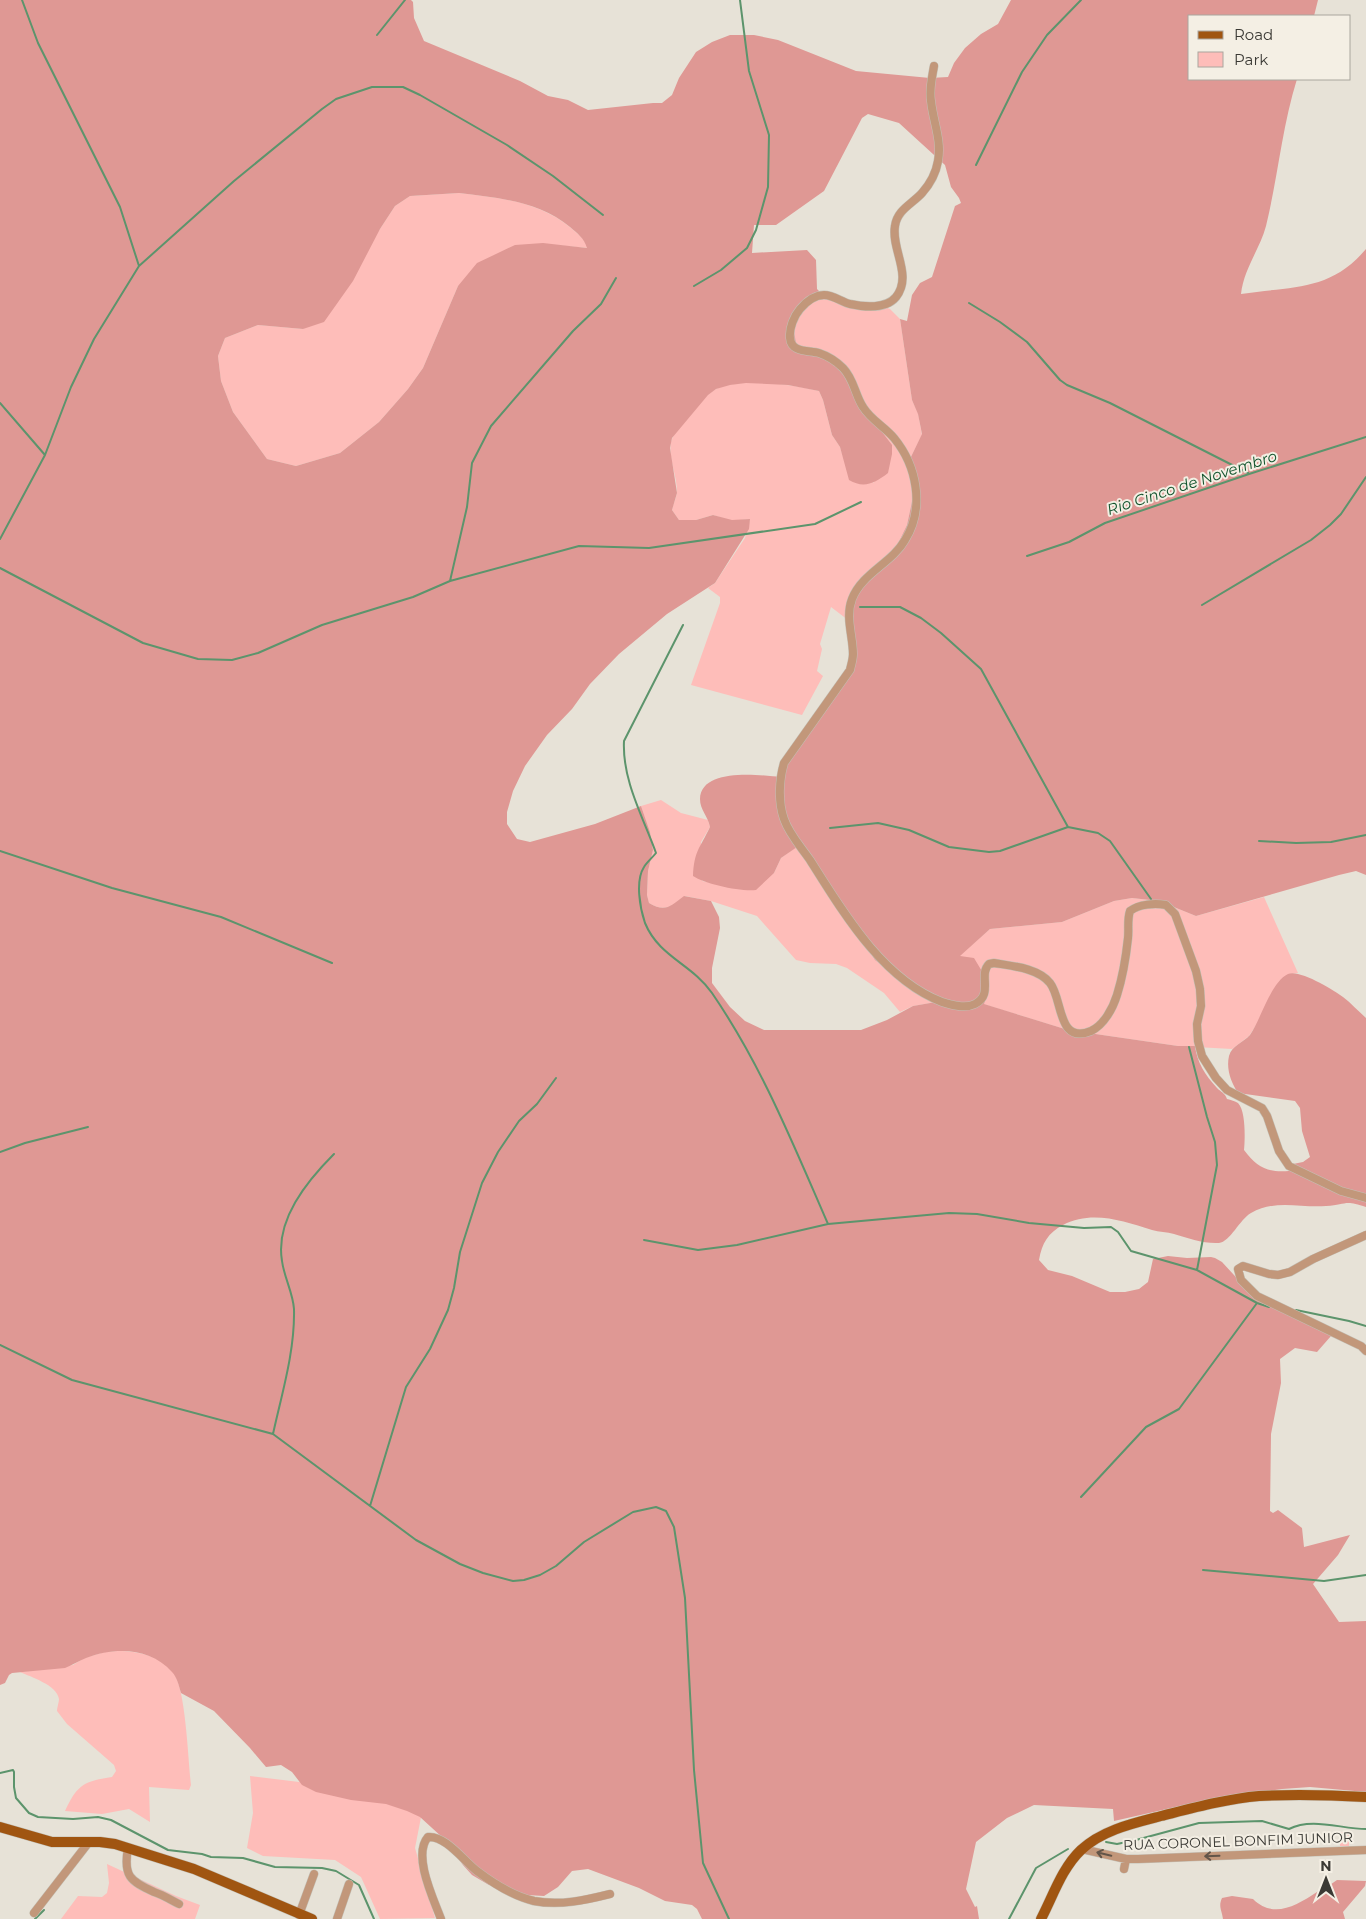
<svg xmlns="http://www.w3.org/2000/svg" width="1366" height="1919" viewBox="0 0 1366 1919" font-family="Montserrat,sans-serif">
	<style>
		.green { fill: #febdb9 }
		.forest { fill: #df9894; fill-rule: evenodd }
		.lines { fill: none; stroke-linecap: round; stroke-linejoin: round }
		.stream { stroke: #5c946c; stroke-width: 2 }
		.minor-casing { stroke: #c4c0b6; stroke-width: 9 }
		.major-casing { stroke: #c4c0b6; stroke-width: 11 }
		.minor { stroke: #c2977a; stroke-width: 8 }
		.major { stroke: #a05511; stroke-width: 10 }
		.oneway { stroke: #635549 }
		.labels { text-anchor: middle; stroke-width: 4; stroke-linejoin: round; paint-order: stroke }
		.street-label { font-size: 14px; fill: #3a3934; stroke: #f4efe4 }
		.water-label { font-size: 15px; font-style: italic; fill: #0f522b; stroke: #f4efe4 }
	</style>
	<rect width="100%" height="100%" fill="#e7e2d7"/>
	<!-- green -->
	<path class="green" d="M 459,193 C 499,198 539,201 571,228 C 579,235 584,238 588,248 L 543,244 L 458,286 L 423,368 L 408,389 L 379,422 L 340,453 L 296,466 L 267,459 L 233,412 L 221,381 L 218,356 L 225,338 L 258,325 L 303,329 L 380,229 L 395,206 L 410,196 Z
		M 823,295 L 832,299 L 883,306 L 890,309 L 900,319 L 912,400 L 918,413 L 922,435 L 910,459 L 913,497 L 907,525 L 902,538 L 848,620 L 831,607 L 820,644 L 822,649 L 817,671 L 823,676 L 802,715 L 691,685 L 720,603 L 720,597 L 708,588 L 715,583 L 745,538 L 750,519 L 732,521 L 713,515 L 696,520 L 679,520 L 672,510 C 673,504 677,497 677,491 C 677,475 668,458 671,442 C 673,433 683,424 689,417 C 697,408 704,395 716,389 C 742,377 791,384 819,391 L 823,400 L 832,435 L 840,447 L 845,463 L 874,483 L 797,349 L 794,332 L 797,314 Z
		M 661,800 L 681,813 L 708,820 L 710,827 L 701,842 L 702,881 L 722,885 L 774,873 L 781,858 L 796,847 L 937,1002 L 913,1006 L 900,1012 L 884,993 L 847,968 L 836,964 L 810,963 L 796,960 L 757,916 L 711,901 L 685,896 C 671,906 666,913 649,903 L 647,895 L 648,871 L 653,850 L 650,832 L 641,806 Z
		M 1264,897 L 1298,973 L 1289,974 L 1249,1036 L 1232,1049 L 1178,1046 L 1068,1030 L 983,1004 L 988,991 L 959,956 L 990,929 L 1062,922 L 1114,901 L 1132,898 L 1159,901 L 1196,916 Z
		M 118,1651 C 137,1651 162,1656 174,1673 C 186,1692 188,1760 191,1785 L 189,1790 L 149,1787 L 150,1822 L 129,1809 L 102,1814 L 65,1811 C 77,1785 84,1781 112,1777 L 116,1771 L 114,1765 L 67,1724 L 57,1711 C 57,1708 59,1702 59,1699 C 57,1685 31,1677 20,1672 L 73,1665 L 84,1658 L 105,1652 Z
		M 250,1776 L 332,1786 L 423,1807 L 415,1848 L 435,1918 L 380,1919 L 361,1877 L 335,1860 L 263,1856 L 247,1848 L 253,1813 Z
		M 1340,1832 L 1349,1832 L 1349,1846 L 1340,1846 Z
		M 107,1864 L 176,1896 L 200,1905 L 195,1919 L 61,1919 L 78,1896 L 102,1897 L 107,1893 L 109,1883 Z"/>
	<!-- forest -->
	<path class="forest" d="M 0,0 L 411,0 L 413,2 L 414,18 L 424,41 L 520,81 L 548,96 L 568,100 L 588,110 L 653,103 L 662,103 L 672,95 L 679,78 L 696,52 L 712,42 L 730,35 L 754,35 L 778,40 L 856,71 L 930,78 L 948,77 L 954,63 L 965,48 L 981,34 L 998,24 L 1011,0 L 1318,0 L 1314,16 L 1190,16 L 1190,79 L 1297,79 C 1282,127 1278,177 1266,226 C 1260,249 1244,268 1241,294 C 1291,286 1330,292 1366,249 L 1366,875 L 1356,871 L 1339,875 L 1196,916 L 1159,901 L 1132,898 L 1114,901 L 1062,922 L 990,929 L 960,956 L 974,958 L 983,973 L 988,991 L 984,1004 L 1068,1030 L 1178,1046 L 1195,1046 C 1197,1062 1205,1075 1217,1088 C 1221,1092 1225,1093 1227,1099 C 1231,1100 1235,1101 1238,1103 C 1246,1111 1245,1140 1244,1150 C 1257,1167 1267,1173 1289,1171 L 1293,1164 L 1303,1162 L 1310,1157 L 1302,1131 L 1300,1108 L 1295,1101 L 1238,1093 C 1231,1082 1226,1069 1229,1056 C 1232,1045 1243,1043 1250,1035 C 1261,1019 1271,982 1288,974 C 1299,969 1334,990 1343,997 C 1351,1003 1358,1011 1366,1018 L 1366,1207 C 1344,1199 1346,1205 1326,1206 C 1300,1208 1275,1199 1251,1213 C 1240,1219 1230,1242 1219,1243 C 1204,1244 1188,1238 1174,1234 C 1167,1232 1159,1232 1152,1230 C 1123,1221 1092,1210 1063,1225 C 1048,1233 1042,1243 1039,1260 L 1048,1270 L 1072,1276 L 1110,1292 L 1125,1292 L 1139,1289 L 1148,1282 L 1153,1259 L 1168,1256 L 1187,1258 L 1211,1257 L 1215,1258 L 1222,1262 L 1245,1287 L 1331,1336 L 1317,1352 L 1295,1348 L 1280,1359 L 1281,1383 L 1271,1434 L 1270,1511 L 1273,1513 L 1278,1510 L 1302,1528 L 1304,1547 L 1350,1535 L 1338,1555 L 1313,1584 L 1339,1622 L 1366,1621 L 1366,1792 L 1310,1787 L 1282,1789 L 1211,1799 L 1114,1821 L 1113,1809 L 1034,1805 L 1007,1818 L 976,1842 L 966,1889 L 975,1907 L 977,1906 L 979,1919 L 702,1919 L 697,1909 L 692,1905 L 665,1901 L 639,1888 L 588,1869 L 572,1871 L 558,1887 L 544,1896 L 527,1895 L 489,1885 L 472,1875 L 463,1865 L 443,1838 L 420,1817 L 407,1811 L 386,1804 L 351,1800 L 316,1792 L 302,1785 L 292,1772 L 281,1765 L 266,1767 L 250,1748 L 214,1711 L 181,1693 C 179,1686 177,1677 172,1672 C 150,1647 115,1647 86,1658 C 78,1661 73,1665 65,1668 L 12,1673 L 9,1675 L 5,1683 L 0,1685 ZM 868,114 L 899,123 L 945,165 L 951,187 L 959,198 L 961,203 L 955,206 L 932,277 L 920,283 L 912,295 L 907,321 L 900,319 L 912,400 L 918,414 L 922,434 L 910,459 L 913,497 L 907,525 L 898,544 L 884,564 L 861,582 L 848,620 L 848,642 L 852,651 L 849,669 L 782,771 L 781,777 C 760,775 701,767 700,799 C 700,810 708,816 710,827 C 700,848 694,851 693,876 C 705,884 741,892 756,890 L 774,873 L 781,858 L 797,847 L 864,941 L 875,960 L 936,1002 L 913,1006 L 887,1020 L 861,1030 L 764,1030 L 745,1021 L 730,1007 L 712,983 L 712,968 L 720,928 L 719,917 L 711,901 L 684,896 C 670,906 666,913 649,903 L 647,895 L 648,871 L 653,850 L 650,832 L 641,806 L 595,824 L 530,842 L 517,839 L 507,824 L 507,812 L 513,791 L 525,766 L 547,735 L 572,709 L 590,684 L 619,654 L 667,614 L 715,583 L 749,529 L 750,519 L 732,520 L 713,515 L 696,520 L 679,520 L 672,510 L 677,493 L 670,448 L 672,438 L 708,395 L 716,389 L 730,385 L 746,383 L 788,385 L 819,391 L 823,400 L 832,435 L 840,447 L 849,480 C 864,489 875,483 888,473 L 892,454 L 892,445 L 866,411 L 846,371 L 815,353 L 797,348 L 794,332 L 797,314 L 823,295 L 817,289 L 816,260 L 807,250 L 752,253 L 754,225 L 776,225 L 824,191 L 862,118 ZM 459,193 C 498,198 539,201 570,227 C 578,234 584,238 587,248 L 543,243 L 515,245 L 477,263 L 458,286 L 423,368 L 408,389 L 379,422 L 340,453 L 296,466 L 267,459 L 233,412 L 221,381 L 218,356 L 225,338 L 258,325 L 303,329 L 324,322 L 353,281 L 380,229 L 395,206 L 410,196 Z
		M 1337,1880 L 1366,1881 L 1365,1886 L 1343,1912 L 1345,1919 L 1223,1919 C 1222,1910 1218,1907 1222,1898 L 1232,1896 L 1253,1899 C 1273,1919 1296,1906 1317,1892 C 1324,1887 1331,1885 1337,1880 Z"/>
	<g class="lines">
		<!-- stream -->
		<path class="stream" d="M 22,0 L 38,43 L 120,207 L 139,266
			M 377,35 L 405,0
			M 976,165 L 1022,72 L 1047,35 L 1081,0
			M 694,286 L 721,270 L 747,248 L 756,230 L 768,187 L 769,135 L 749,71 L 740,0
			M 969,303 L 1000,322 L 1027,342 L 1060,380 L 1067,385 L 1110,403 L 1248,473
			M 0,403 L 45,455
			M 0,539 L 45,455 L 71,387 L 94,339 L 139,266 L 234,181 L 322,109 L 336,99 L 372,87 L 403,87 L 420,95 L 507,145 L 553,176 L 603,215
			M 1027,556 L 1069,542 L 1105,523 L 1249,474 L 1366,437
			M 0,568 L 143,643 L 198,659 L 232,660 L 258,653 L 322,625 L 413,597 L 450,581 L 579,546 L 649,548 L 815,524 L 861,502
			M 450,581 L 467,507 L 472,463 L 491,426 L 573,331 L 601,304 L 616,278
			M 1202,605 L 1311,540 L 1330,525 L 1341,514 L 1366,477
			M 860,607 L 900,607 L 921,618 L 941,633 L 981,669 L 1068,827
			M 683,625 L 624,741 C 622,780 643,817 656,853 C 652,858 647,862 644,867 C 635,881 640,908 645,923 C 659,957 692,964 712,993 C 762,1066 793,1144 828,1224
			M 830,828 L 878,823 L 909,830 L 949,847 L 989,852 L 1000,851 L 1068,827 L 1098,833 L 1110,841 L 1151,899
			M 1259,841 L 1296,843 L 1331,842 L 1366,835
			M 0,851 L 112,888 L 221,917 L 332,963
			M 1189,1047 L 1207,1117 L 1215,1142 L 1217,1165 L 1197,1270
			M 0,1152 L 25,1143 L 88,1127
			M 644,1240 L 698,1250 L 737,1245 L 828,1224 L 949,1213 L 977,1214 L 1029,1223 L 1084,1228 L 1111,1227 L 1118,1232 L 1131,1251 L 1197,1270 L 1257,1303 L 1269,1307
			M 1296,1310 L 1349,1321 L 1366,1326
			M 0,1345 L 72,1380 L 273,1434 L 416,1540 L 460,1564 L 483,1573 L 513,1581 L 524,1580 L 540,1575 L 556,1566 L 584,1542 L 633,1512 L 656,1507 L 666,1511 L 674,1527 L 685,1598 L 694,1770 L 703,1863 L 729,1919
			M 273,1434 C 282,1393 295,1351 294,1309 C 293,1293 284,1277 282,1261 C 275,1220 307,1181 334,1154
			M 1081,1497 L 1146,1427 L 1179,1409 L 1257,1303
			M 370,1506 L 406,1387 L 430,1349 L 448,1310 L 454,1288 L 460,1252 L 482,1183 L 498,1152 L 519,1121 L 537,1104 L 556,1078
			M 1203,1570 L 1324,1581 L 1366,1575
			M 0,1773 L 13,1770 L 14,1772 L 14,1787 L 16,1798 L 29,1813 L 38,1817 L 73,1819 L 98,1817 L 111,1820 L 168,1850 L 202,1854 L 211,1857 L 243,1858 L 275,1867 L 322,1868 L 336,1871 L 359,1885 L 374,1919
			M 1106,1842 L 1117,1844 L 1136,1840 L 1199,1823 L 1262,1821 L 1289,1829 C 1312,1817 1341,1829 1366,1829
			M 35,1919 L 44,1910
			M 1009,1919 L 1036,1868 L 1068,1849"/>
		<defs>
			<path id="minor" d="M 934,66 C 932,78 929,89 931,101 C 933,121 942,141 938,161 C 936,173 930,184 922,193 C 912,204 897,210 895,226 C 891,250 913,275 896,297 C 886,309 864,307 850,304 C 842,302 833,295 824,295 C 815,295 806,302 800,309 C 794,316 789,328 790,338 C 791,353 809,350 819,353 C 828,356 837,362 843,368 C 854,379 855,395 863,407 C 871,420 885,427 894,438 C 917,466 925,508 905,540 C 892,563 862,573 852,599 C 845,617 853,636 853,654 C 853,660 851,665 850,670 L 784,763 C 779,780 778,802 784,819 C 789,834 801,847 810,860 C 843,912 882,979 942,1002 C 952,1005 965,1009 975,1004 C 994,994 978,975 989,964 L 994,963 C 1012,966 1038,968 1050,983 C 1063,999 1057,1045 1091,1031 C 1104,1025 1113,1008 1117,995 C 1123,976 1126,957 1128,938 C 1129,929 1127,920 1130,911 C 1139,904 1155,903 1166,905 L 1175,914 L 1196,971 L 1200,989 L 1201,1006 L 1197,1024 L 1198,1041 L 1202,1056 L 1216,1078 L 1227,1090 L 1262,1108 L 1267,1116 L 1279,1151 L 1289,1166 L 1341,1191 L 1366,1198
				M 1366,1235 L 1313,1259 L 1290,1272 L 1278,1275 L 1269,1274 L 1243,1266 L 1238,1269 L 1241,1280 L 1257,1296 L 1361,1346 L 1366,1351
				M 128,1848 C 123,1876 130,1881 154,1892 C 163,1895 171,1900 179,1904
				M 1082,1849 L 1126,1859 L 1138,1859 L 1366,1850
				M 1124,1869 L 1126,1859
				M 34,1913 L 89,1842
				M 299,1915 L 314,1874
				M 337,1919 L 349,1884
				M 441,1919 C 434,1900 412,1855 428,1837 C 445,1835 464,1861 477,1871 C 494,1884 513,1896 534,1901 C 560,1906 586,1900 610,1894"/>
			<path id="major" d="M 0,1827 L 52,1842 L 100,1842 L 115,1844 L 194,1869 L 312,1919
				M 1041,1919 C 1053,1896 1062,1868 1081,1850 C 1102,1830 1134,1823 1161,1816 C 1193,1808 1226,1799 1259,1796 C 1294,1794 1331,1795 1366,1797"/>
		</defs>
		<!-- minor casing -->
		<use href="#minor" class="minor-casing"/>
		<!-- major casing -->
		<use href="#major" class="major-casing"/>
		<!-- minor -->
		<use href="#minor" class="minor"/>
		<!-- major -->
		<use href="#major" class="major"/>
	</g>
	<!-- one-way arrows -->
	<defs><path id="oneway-shaft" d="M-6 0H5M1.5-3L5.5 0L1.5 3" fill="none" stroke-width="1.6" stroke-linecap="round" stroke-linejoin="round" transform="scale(1.25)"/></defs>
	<g class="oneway">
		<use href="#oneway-shaft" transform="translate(1104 1854) rotate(-167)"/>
		<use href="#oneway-shaft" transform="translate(1212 1856) rotate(178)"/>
	</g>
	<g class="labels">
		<!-- street labels -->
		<g class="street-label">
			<text transform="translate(1238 1841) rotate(-2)" y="5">RUA CORONEL BONFIM JUNIOR</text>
		</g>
		<!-- water labels -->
		<g class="water-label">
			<text transform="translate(1192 483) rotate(-18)" y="5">Rio Cinco de Novembro</text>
		</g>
	</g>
	<!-- legend -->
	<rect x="1188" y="15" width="162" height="65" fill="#f4efe4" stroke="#aaa69e"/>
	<rect x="1198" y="31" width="25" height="8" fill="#a05511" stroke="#aaa69e"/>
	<text x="1234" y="40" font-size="15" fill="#3a3934">Road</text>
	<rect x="1198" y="52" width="25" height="15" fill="#febdb9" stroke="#aaa69e"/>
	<text x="1234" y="65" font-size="15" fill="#3a3934">Park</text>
	<!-- north arrow -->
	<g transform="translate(1326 1879)" stroke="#f4efe4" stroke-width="4" paint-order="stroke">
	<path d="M0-4L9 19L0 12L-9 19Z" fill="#3a3934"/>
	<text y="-8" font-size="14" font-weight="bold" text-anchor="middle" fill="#3a3934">N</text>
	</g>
</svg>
